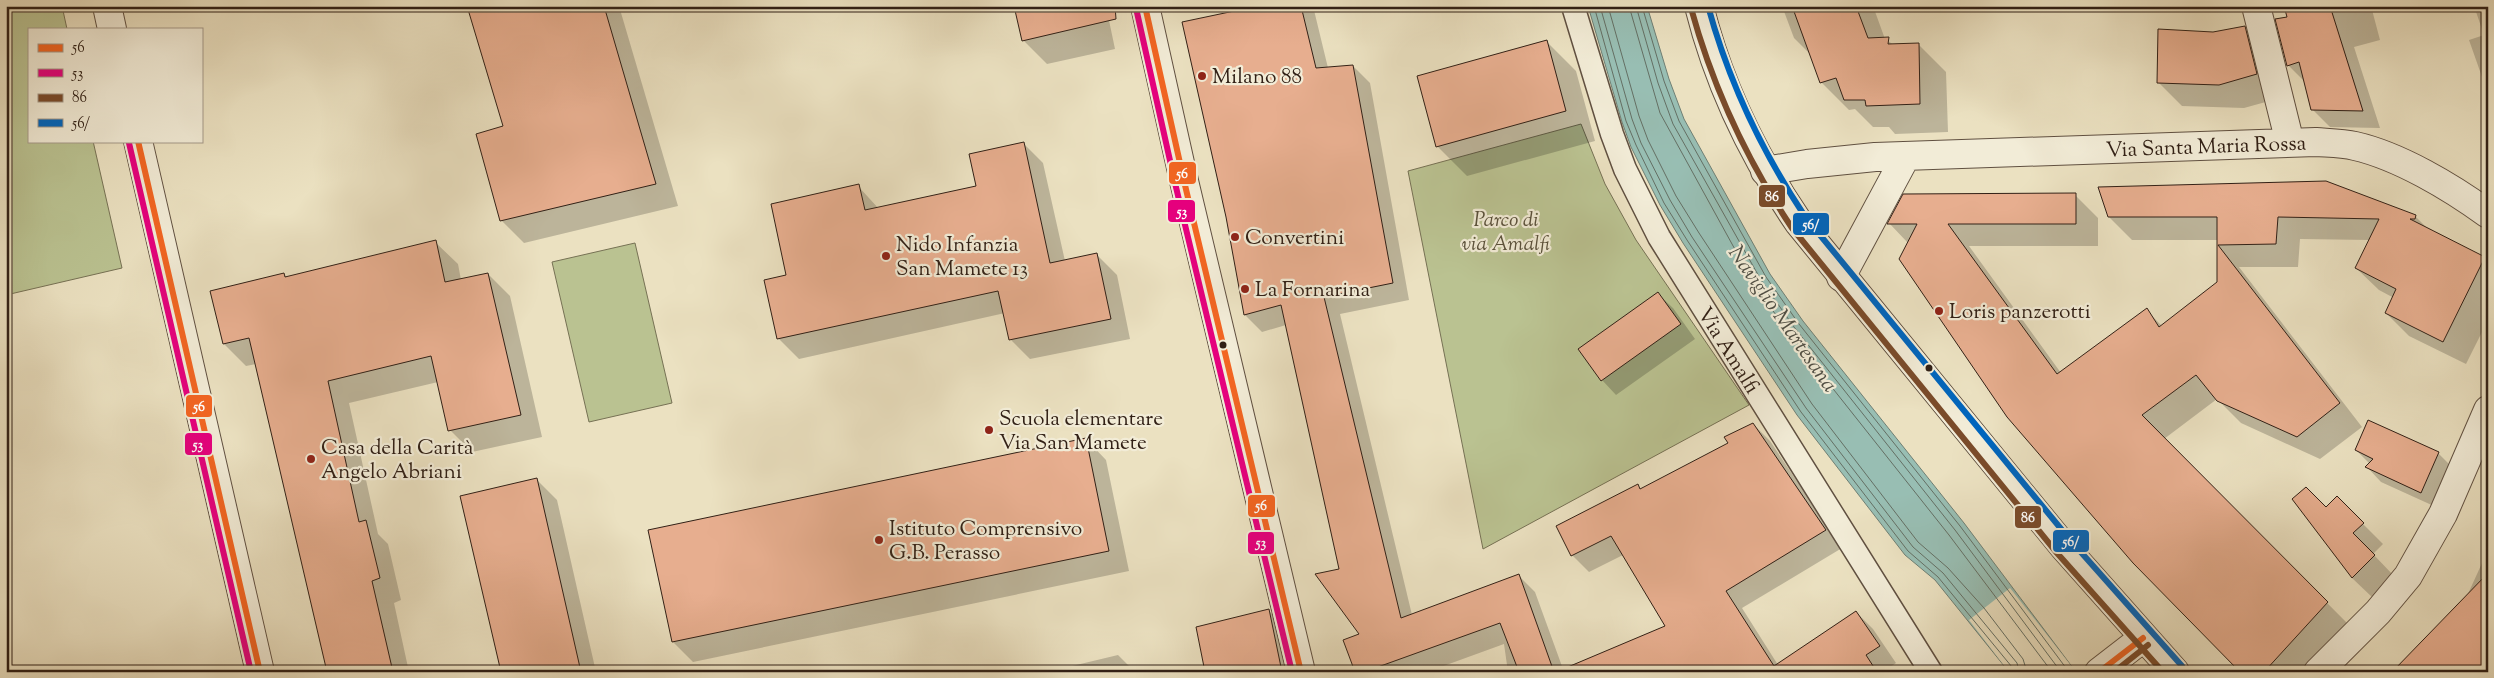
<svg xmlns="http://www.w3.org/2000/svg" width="2494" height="678" viewBox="0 0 2494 678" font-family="'Sorts Mill Goudy',serif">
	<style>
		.green { fill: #bac291; stroke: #767154 }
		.water { fill: #98beb3; stroke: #6f7f74 }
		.pier { fill: #ebe1c1 }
		.shadow { fill: #0003 }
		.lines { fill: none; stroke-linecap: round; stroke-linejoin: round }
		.shore { stroke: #646f64; stroke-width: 1 }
		.building { fill: #e7ae8f; stroke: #312016 }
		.service-casing { stroke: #605041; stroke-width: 25 }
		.minor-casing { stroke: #605041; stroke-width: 30 }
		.tertiary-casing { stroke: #605041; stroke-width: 30 }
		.service { stroke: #f2ecd7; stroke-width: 22 }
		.minor { stroke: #f2ecd7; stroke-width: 28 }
		.tertiary { stroke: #f2ecd7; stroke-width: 28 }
		.bus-1-casing { stroke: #f2ecd7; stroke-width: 10 }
		.bus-2-casing { stroke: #f2ecd7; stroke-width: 10 }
		.bus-3-casing { stroke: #f2ecd7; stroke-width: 10 }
		.bus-4-casing { stroke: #f2ecd7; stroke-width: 10 }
		.bus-1 { stroke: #f26522; stroke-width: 6 }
		.bus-2 { stroke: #e5007d; stroke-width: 6 }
		.bus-3 { stroke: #7a4b2a; stroke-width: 6 }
		.bus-4 { stroke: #0065bd; stroke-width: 6 }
		.poi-dot { fill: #8f2418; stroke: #f2ecd7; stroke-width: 2 }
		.bus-dot { fill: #312016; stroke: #f2ecd7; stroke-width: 2 }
		.labels { text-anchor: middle; stroke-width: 4.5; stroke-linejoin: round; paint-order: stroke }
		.poi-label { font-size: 21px; fill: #312016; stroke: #f2ecd7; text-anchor: start }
		.street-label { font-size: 21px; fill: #312016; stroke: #f2ecd7 }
		.park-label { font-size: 21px; font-style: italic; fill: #5a513b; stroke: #f2ecd7 }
		.water-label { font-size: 22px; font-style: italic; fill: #504f45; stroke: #f2ecd7 }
		.line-badge { stroke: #f2ecd7; stroke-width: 2 }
		.badge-label { font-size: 14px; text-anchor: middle; font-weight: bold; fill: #fff }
	</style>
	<rect width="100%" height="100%" fill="#ebe1c1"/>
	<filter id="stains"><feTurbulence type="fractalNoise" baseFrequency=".004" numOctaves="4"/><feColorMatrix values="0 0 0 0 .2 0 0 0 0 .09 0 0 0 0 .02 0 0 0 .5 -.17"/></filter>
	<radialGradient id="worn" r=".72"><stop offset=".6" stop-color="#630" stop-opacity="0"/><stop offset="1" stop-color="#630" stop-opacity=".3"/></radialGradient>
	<!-- green -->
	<path class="green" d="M 6,6 L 62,6 L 67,29 L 29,29 L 29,141 L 93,141 L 122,268 L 6,295 Z
		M 1581,124 L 1605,184 L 1636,240 L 1749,405 L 1483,549 L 1408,171 Z
		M 635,243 L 672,403 L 589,422 L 552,262 Z"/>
	<!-- water -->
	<path class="water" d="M 1588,6 L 1647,6 L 1669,79 L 1684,119 L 1770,274 L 1803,321 L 1964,523 L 2076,672 L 2009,672 L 1935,580 L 1905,555 L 1797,415 L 1683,243 L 1660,205 L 1631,147 L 1622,122 Z"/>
	<!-- pier -->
	<path class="pier" d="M 2010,588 L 2044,631 L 2076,672 L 2009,672 L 1969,620 Z"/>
	<!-- shadow -->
	<path class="shadow" d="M 468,6 L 619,6 L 678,206 L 524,243 L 501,220 L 504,126 Z
		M 1106,6 L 1115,49 L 1047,64 L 1023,40 Z
		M 1253,6 L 1313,6 L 1328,68 L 1353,66 L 1370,83 L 1409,300 L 1340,314 L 1412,615 L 1518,575 L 1535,592 L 1563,669 L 1667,626 L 1623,555 L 1589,572 L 1572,555 L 1638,486 L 1641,490 L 1730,444 L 1753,424 L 1770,441 L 1842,548 L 1742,608 L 1778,665 L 1856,612 L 1873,629 L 1896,663 L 1883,672 L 1508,672 L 1504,644 L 1427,672 L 1356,672 L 1361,635 L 1341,570 L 1286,325 L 1262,332 L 1245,315 L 1227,217 Z
		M 1782,6 L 1873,6 L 1885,39 L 1894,45 L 1918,44 L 1946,72 L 1948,132 L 1895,134 L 1889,127 L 1873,127 L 1855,109 L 1849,110 L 1821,82 L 1812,56 L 1794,38 Z
		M 2285,6 L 2371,6 L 2380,40 L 2354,47 L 2380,128 L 2330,127 L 2312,109 L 2305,82 L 2288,65 L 2288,18 Z
		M 2474,6 L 2488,6 L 2488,94 L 2469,40 L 2484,35 Z
		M 2244,27 L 2268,51 L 2280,98 L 2244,108 L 2182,106 L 2158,82 L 2214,33 Z
		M 1547,42 L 1576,71 L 1595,141 L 1467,176 L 1437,146 Z
		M 1023,143 L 1043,163 L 1065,261 L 1097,255 L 1117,275 L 1130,339 L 1030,359 L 1010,339 L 1005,313 L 799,359 L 779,339 L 788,276 L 858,186 L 879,209 L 978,187 Z
		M 2075,195 L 2098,218 L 2098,246 L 1969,246 L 2061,373 L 2146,310 L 2162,326 L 2218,283 L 2218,240 L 2132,240 L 2109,217 L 2415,216 L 2430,231 L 2488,261 L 2488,320 L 2466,364 L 2409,336 L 2386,313 L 2394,298 L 2379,290 L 2356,268 L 2370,240 L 2300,239 L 2298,267 L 2239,267 L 2362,427 L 2320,459 L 2241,423 L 2217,399 L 2164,439 L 2350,626 L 2308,672 L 2242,672 L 1908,243 L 1889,223 Z
		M 435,242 L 458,264 L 461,280 L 488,274 L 510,296 L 542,437 L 472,452 L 450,430 L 438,382 L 349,403 L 378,534 L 388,544 L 401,600 L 394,603 L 409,672 L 328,672 L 256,364 L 246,366 L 224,344 L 212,292 L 284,274 L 287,278 Z
		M 1658,294 L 1673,308 L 1695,339 L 1616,395 L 1602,380 Z
		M 1086,439 L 1106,460 L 1129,571 L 693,662 L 673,642 Z
		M 2356,450 L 2438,453 L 2453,468 L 2436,507 L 2381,482 L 2367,467 L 2370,464 Z
		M 536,479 L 557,500 L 596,672 L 502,672 Z
		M 2337,498 L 2383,544 L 2373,554 L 2394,576 L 2373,598 L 2352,578 L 2293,500 L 2326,508 Z
		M 2488,550 L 2488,672 L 2394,672 L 2467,596 Z
		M 1268,610 L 1292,634 L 1300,672 L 1206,672 Z
		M 1118,655 L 1135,672 L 1047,672 Z"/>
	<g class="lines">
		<!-- shore -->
		<path class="shore" d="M 1594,6 L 1626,121 L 1636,145 L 1664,203 L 1687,240 L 1801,412 L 1908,551 L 1938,577 L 2012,667 L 2013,672
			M 1600,6 L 1632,119 L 1641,143 L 1670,200 L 1692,237 L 1806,408 L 1913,547 L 1943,573 L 2017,663 L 2019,672
			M 1608,6 L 1639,116 L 1648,140 L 1676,196 L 1699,233 L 1812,404 L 1918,542 L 1948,568 L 1984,608 L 2023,659 L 2027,672
			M 1629,6 L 1660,113 L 1754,284 L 1788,332 L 1949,535 L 2052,672
			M 1636,6 L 1658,83 L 1673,124 L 1761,280 L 1794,327 L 1955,530 L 2061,672
			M 1642,6 L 1664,81 L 1679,121 L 1766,277 L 1799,324 L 1960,526 L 2069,672"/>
	</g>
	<!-- building -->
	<path class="building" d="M 467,6 L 604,6 L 656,184 L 500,221 L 476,134 L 503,126 Z
		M 1014,6 L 1115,6 L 1116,19 L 1022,41 Z
		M 1258,6 L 1301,6 L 1316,68 L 1353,65 L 1393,283 L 1324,297 L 1401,618 L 1519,574 L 1554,672 L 1519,672 L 1500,623 L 1364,672 L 1355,672 L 1343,640 L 1359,634 L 1315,574 L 1339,569 L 1281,305 L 1244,315 L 1226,217 L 1182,22 Z
		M 1792,6 L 1856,6 L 1868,38 L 1889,37 L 1888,44 L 1919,43 L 1920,104 L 1866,106 L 1865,100 L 1844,100 L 1836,78 L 1820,83 Z
		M 2284,6 L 2330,6 L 2363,111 L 2311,110 L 2299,62 L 2287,66 L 2275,19 L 2287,17 Z
		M 2245,26 L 2257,74 L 2219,85 L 2157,83 L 2158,29 L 2213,32 Z
		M 1547,40 L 1566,111 L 1436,147 L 1417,76 Z
		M 1024,142 L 1050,263 L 1097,253 L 1111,319 L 1009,340 L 998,291 L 777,339 L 764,280 L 786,275 L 771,204 L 859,184 L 865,210 L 976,186 L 969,154 Z
		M 2326,181 L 2416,215 L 2415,219 L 2410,219 L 2485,257 L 2443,342 L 2385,313 L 2396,289 L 2355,268 L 2379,219 L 2278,217 L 2276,244 L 2218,245 L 2340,403 L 2297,437 L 2217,401 L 2196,375 L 2142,415 L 2328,602 L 2264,672 L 2240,672 L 2133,563 L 2007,417 L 1899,259 L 1917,224 L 1887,224 L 1903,194 L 2076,193 L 2076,224 L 1948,224 L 2057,374 L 2147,308 L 2159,327 L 2217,282 L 2217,217 L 2108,217 L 2098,187 Z
		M 436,240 L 445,282 L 488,273 L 521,415 L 448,431 L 431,356 L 328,381 L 359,522 L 366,520 L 380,578 L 372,581 L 393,672 L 327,672 L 249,338 L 223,344 L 210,291 L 284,273 L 285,277 Z
		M 1658,292 L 1681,324 L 1601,381 L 1578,349 Z
		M 2368,420 L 2439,452 L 2421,493 L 2365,467 L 2373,459 L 2355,450 Z
		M 1753,423 L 1826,530 L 1726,591 L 1774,666 L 1856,611 L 1880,646 L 1866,655 L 1877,672 L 1556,672 L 1665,626 L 1611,536 L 1571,556 L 1556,526 L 1638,484 L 1640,489 L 1728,443 L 1724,437 Z
		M 1086,438 L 1109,551 L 672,642 L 648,530 Z
		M 537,478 L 581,672 L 501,672 L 460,496 Z
		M 2306,487 L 2326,507 L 2337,496 L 2364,523 L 2353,533 L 2375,555 L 2352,578 L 2292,499 Z
		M 2488,573 L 2488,662 L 2479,672 L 2392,672 Z
		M 1269,609 L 1282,672 L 1205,672 L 1196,627 Z"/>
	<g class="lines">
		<defs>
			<path id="service" d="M 1573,6 L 1612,134 L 1625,169 L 1659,237 L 1931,672"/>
			<path id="minor" d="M 107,6 L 112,29
				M 1145,6 L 1184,181 L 1301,672
				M 2256,6 L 2290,143
				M 138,141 L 260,672
				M 1765,171 L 1807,164 L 1875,157 L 2316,142 C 2329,143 2342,143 2355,146 C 2399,156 2451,187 2488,214
				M 1841,277 L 1906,156
				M 2318,672 L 2378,612 L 2408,576 L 2443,514 L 2488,410"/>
			<path id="tertiary" d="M 1699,6 C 1719,86 1753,156 1799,223 L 2064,547 L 2175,672
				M 2099,672 L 2143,638"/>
		</defs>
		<!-- service casing -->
		<use href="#service" class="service-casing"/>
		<!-- minor casing -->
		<use href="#minor" class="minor-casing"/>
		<!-- tertiary casing -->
		<use href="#tertiary" class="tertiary-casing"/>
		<!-- service -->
		<use href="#service" class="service"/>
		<!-- minor -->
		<use href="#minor" class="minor"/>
		<!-- tertiary -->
		<use href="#tertiary" class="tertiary"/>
		<defs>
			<path id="bus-1" d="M 1145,6 L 1184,181 L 1301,672
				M 138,141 L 260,672
				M 2099,672 L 2143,638"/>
			<path id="bus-2" d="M 1136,8 L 1175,183 L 1292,672
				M 129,143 L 251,672"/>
			<path id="bus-3" d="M 1691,8 C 1713,88 1746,159 1792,228 L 2057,553 L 2163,672
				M 2114,672 L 2148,645"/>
			<path id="bus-4" d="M 1708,6 C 1729,83 1762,152 1806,218 L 2071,541 L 2182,666"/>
		</defs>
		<!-- bus-1 casing -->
		<use href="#bus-1" class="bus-1-casing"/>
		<!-- bus-2 casing -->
		<use href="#bus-2" class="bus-2-casing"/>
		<!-- bus-3 casing -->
		<use href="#bus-3" class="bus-3-casing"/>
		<!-- bus-4 casing -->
		<use href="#bus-4" class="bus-4-casing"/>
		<!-- bus-1 -->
		<use href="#bus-1" class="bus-1"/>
		<!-- bus-2 -->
		<use href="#bus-2" class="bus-2"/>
		<!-- bus-3 -->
		<use href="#bus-3" class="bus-3"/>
		<!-- bus-4 -->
		<use href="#bus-4" class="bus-4"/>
	</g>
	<!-- markers -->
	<g class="poi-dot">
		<circle cx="1202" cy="76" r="5"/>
		<circle cx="1235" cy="237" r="5"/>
		<circle cx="886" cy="256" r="5"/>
		<circle cx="1245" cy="289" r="5"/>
		<circle cx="1939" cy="311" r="5"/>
		<circle cx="989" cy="430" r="5"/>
		<circle cx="311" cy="459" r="5"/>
		<circle cx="879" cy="540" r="5"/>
	</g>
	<g class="bus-dot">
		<circle cx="1223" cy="345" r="4.5"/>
		<circle cx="1929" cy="368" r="4.5"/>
	</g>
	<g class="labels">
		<!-- poi labels -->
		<g class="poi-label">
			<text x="1212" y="83">Milano 88</text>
			<text x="1245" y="244">Convertini</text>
			<text x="896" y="251">Nido Infanzia<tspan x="896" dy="24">San Mamete 13</tspan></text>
			<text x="1255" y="296">La Fornarina</text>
			<text x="1949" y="318">Loris panzerotti</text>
			<text x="999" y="425">Scuola elementare<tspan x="999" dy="24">Via San Mamete</tspan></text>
			<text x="321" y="454">Casa della Carità<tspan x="321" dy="24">Angelo Abriani</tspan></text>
			<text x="889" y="535">Istituto Comprensivo<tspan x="889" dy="24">G.B. Perasso</tspan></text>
		</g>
		<!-- street labels -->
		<g class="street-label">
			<text transform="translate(2206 146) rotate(-2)" y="7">Via Santa Maria Rossa</text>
			<text transform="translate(1729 350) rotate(58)" y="7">Via Amalfi</text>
		</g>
		<!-- park labels -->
		<g class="park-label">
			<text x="1506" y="226">Parco di<tspan x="1506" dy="24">via Amalfi</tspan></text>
		</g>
		<!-- water labels -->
		<g class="water-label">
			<text transform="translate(1784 318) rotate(55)" y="8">Naviglio Martesana</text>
		</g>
	</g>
	<g class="line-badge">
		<rect x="1168" y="161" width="29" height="24" rx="5" fill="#f26522"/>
		<rect x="1758" y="184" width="28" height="24" rx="5" fill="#7a4b2a"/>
		<rect x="1167" y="199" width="29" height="24" rx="5" fill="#e5007d"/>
		<rect x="1792" y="212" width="38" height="24" rx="5" fill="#0065bd"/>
		<rect x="185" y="394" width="28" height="24" rx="5" fill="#f26522"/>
		<rect x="184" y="432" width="29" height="24" rx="5" fill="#e5007d"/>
		<rect x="1247" y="494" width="29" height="24" rx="5" fill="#f26522"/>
		<rect x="2014" y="505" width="28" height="24" rx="5" fill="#7a4b2a"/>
		<rect x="2052" y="529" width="38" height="24" rx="5" fill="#0065bd"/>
		<rect x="1247" y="531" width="28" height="24" rx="5" fill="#e5007d"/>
	</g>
	<g class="badge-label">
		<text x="1182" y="178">56</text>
		<text x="1772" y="201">86</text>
		<text x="1182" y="216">53</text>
		<text x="1811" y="229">56/</text>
		<text x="199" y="411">56</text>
		<text x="198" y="449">53</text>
		<text x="1261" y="510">56</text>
		<text x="2028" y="522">86</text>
		<text x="2071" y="546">56/</text>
		<text x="1261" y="547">53</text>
	</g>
	<!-- margin -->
	<rect width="2494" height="678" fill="none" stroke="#ebe1c1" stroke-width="25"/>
	<rect x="8" y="8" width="2479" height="663" fill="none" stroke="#312016" stroke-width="2.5"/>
	<rect x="12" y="12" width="2469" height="653" fill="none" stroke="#312016"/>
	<!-- legend -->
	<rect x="28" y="28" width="175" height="115" fill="#f2ecd7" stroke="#a59a8a"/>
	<rect x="38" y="44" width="25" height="8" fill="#f26522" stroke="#a59a8a"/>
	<text x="72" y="52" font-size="15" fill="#312016">56</text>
	<rect x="38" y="69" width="25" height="8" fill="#e5007d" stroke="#a59a8a"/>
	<text x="72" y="78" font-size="15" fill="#312016">53</text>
	<rect x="38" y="94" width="25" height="8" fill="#7a4b2a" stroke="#a59a8a"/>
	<text x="72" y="102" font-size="15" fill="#312016">86</text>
	<rect x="38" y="119" width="25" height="8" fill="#0065bd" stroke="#a59a8a"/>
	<text x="72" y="128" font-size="15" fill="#312016">56/</text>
	<rect width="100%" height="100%" filter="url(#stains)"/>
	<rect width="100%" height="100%" fill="url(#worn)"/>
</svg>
